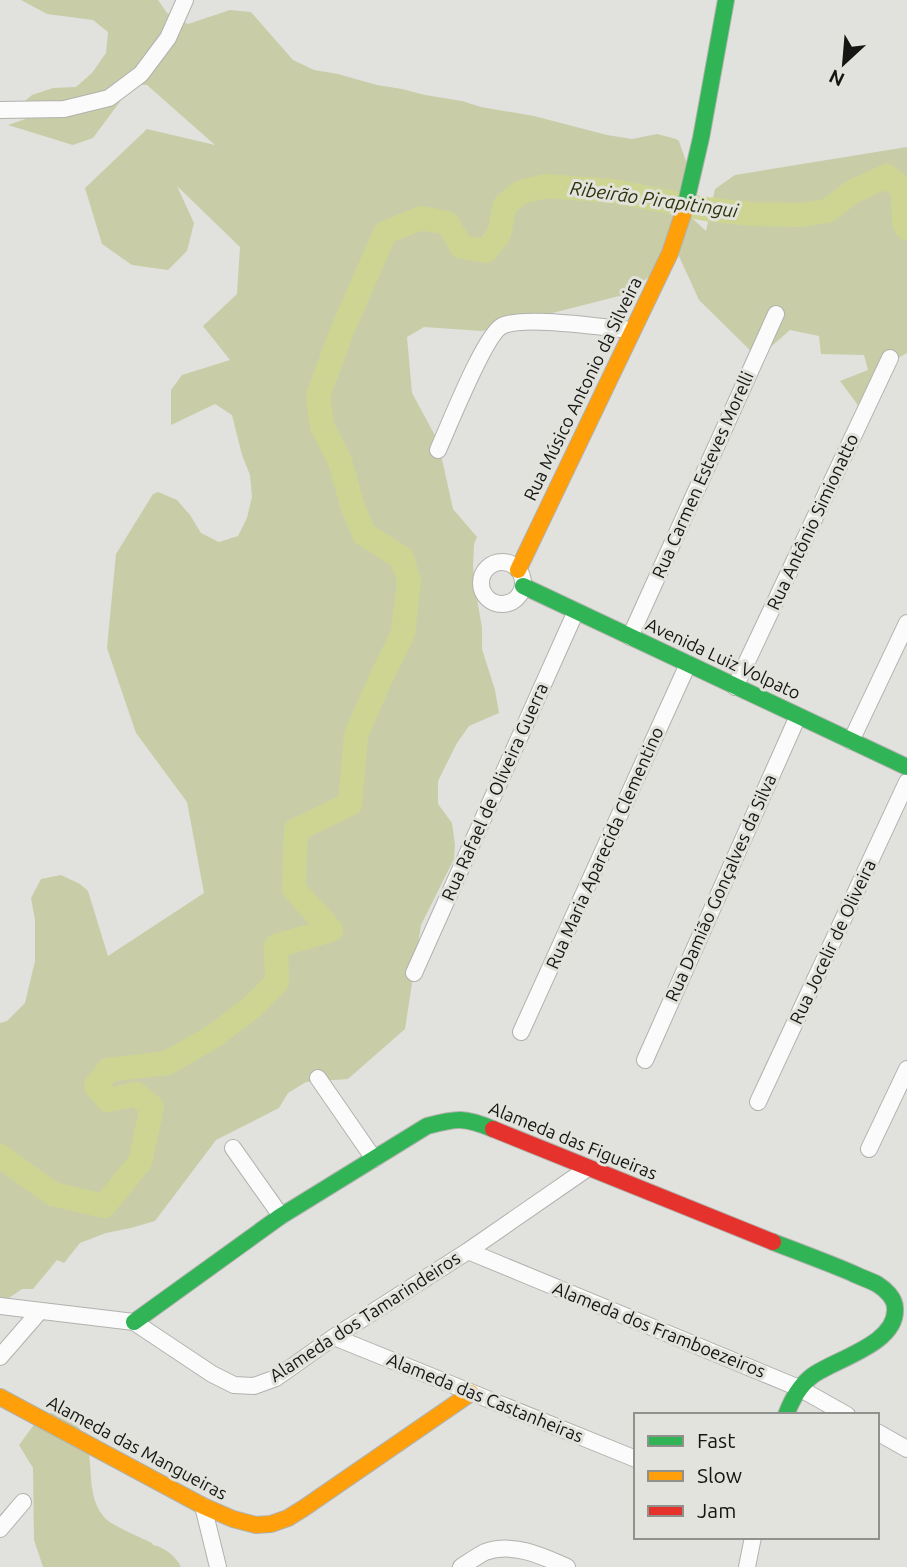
<svg xmlns="http://www.w3.org/2000/svg" width="907" height="1567" viewBox="0 0 907 1567" font-family="Ubuntu,sans-serif">
	<style>
		.green { fill: #c8cda7 }
		.lines { fill: none; stroke-linecap: round; stroke-linejoin: round }
		.river { stroke: #ced593; stroke-width: 24 }
		.street-casing { stroke: #b1b2ae; stroke-width: 18 }
		.fast-casing { stroke: #b1b2ae; stroke-width: 18 }
		.slow-casing { stroke: #b1b2ae; stroke-width: 18 }
		.jam-casing { stroke: #b1b2ae; stroke-width: 18 }
		.street { stroke: #fafbfa; stroke-width: 16 }
		.fast { stroke: #30b455; stroke-width: 16 }
		.slow { stroke: #ff9f0a; stroke-width: 16 }
		.jam { stroke: #e5322d; stroke-width: 16 }
		.labels { text-anchor: middle; stroke-width: 6; stroke-linejoin: round; paint-order: stroke }
		.street-label { font-size: 18px; fill: #151513; stroke: #e2e3dc }
		.water-label { font-size: 19px; font-style: italic; fill: #2f330a; stroke: #e2e3dc }
	</style>
	<rect width="100%" height="100%" fill="#e1e2dd"/>
	<!-- green -->
	<path class="green" d="M 21,0 L 158,0 L 167,13 L 188,24 L 230,10 L 251,12 L 293,60 L 314,70 L 338,74 L 377,85 L 402,89 L 425,95 L 462,101 L 481,107 L 534,116 L 607,135 L 632,139 L 657,134 L 676,139 L 679,141 L 690,173 L 680,207 L 706,231 L 715,189 L 735,175 L 907,147 L 907,353 L 891,362 L 866,416 L 840,381 L 868,370 L 864,355 L 821,354 L 819,336 L 790,330 L 758,358 L 699,300 L 678,254 L 627,294 L 482,331 L 424,327 L 407,337 L 412,393 L 438,441 L 453,509 L 477,537 L 474,544 L 473,566 L 475,587 L 482,628 L 482,649 L 495,690 L 499,713 L 469,726 L 457,743 L 438,781 L 438,804 L 452,823 L 455,845 L 454,859 L 421,925 L 405,1029 L 348,1079 L 306,1082 L 288,1093 L 279,1108 L 216,1140 L 155,1221 L 131,1228 L 106,1233 L 80,1243 L 64,1263 L 57,1260 L 33,1289 L 22,1289 L 0,1304 L 0,1023 L 7,1021 L 25,1003 L 35,961 L 35,920 L 31,898 L 41,879 L 61,875 L 80,884 L 88,891 L 108,956 L 204,893 L 187,802 L 136,733 L 107,648 L 116,554 L 153,494 L 158,492 L 177,500 L 190,515 L 201,533 L 219,542 L 238,536 L 247,518 L 252,497 L 250,475 L 242,455 L 232,415 L 215,404 L 171,425 L 171,390 L 182,375 L 230,360 L 203,326 L 237,294 L 240,247 L 177,186 L 194,223 L 187,251 L 168,270 L 132,265 L 102,244 L 85,188 L 147,129 L 215,145 L 147,85 L 133,84 L 93,138 L 73,145 L 8,125 L 34,116 L 18,107 L 32,95 L 53,88 L 76,87 L 92,73 L 106,53 L 108,32 L 93,20 L 47,14 Z
		M 54,1411 C 60,1414 68,1416 73,1421 C 102,1448 80,1488 104,1517 C 110,1525 142,1538 152,1543 L 153,1545 C 164,1547 177,1557 181,1567 L 43,1567 L 34,1540 L 33,1468 L 19,1445 L 36,1422 Z"/>
	<g class="lines">
		<!-- river -->
		<path class="river" d="M 0,1156 L 53,1194 L 104,1206 L 140,1162 L 152,1107 L 136,1094 L 108,1100 L 96,1086 L 108,1070 L 167,1063 L 214,1036 L 252,1007 L 277,982 L 276,946 L 331,930 L 294,889 L 296,830 L 350,804 L 356,735 L 380,680 L 403,633 L 409,581 L 402,558 L 364,534 L 352,505 L 340,461 L 322,426 L 318,396 L 342,331 L 385,233 L 421,218 L 447,223 L 462,247 L 486,251 L 499,234 L 505,205 L 521,192 L 546,186 L 612,191 L 706,209 L 752,214 L 802,215 L 827,211 L 852,192 L 887,176 L 903,189 L 904,223 L 907,228"/>
		<defs>
			<path id="street" d="M 0,110 L 64,109 L 109,98 L 141,74 L 168,38 L 185,0
				M 438,450 C 448,428 485,334 502,326 C 524,315 605,328 632,330
				M481 583a21 21 0 1 1 42 0a21 21 0 1 1-42 0Z
				M 630,637 L 776,314
				M 735,687 L 890,358
				M 851,741 L 907,623
				M 414,973 L 576,611
				M 521,1032 L 688,664
				M 645,1060 L 798,716
				M 318,1078 L 374,1159
				M 758,1102 L 907,782
				M 233,1148 L 281,1216
				M 869,1149 L 907,1069
				M 468,1251 L 799,1388 L 847,1415
				M 0,1306 L 134,1322 L 212,1374 L 234,1385 L 254,1386 L 276,1378 L 334,1337 L 468,1251 L 588,1168
				M 334,1337 L 636,1459
				M 0,1357 L 39,1312
				M 877,1432 L 907,1449
				M 203,1506 L 218,1567
				M 0,1529 L 23,1502
				M 461,1567 C 469,1562 477,1556 485,1552 C 513,1542 542,1556 567,1567
				M 747,1567 L 753,1537"/>
			<path id="fast" d="M 684,211 L 701,138 L 726,0
				M 523,586 L 907,767
				M 773,1242 C 799,1252 826,1262 852,1273 C 860,1277 869,1280 877,1284 C 885,1289 895,1298 895,1308 C 898,1344 835,1359 812,1376 C 799,1386 792,1399 786,1415
				M 134,1322 L 281,1216 L 427,1126 C 457,1118 464,1117 493,1129"/>
			<path id="slow" d="M 518,570 L 670,253 L 684,211
				M 0,1397 L 203,1506 L 233,1519 L 256,1525 L 271,1524 L 288,1518 L 304,1508 L 471,1393"/>
			<path id="jam" d="M 493,1129 L 773,1242"/>
		</defs>
		<!-- street casing -->
		<use href="#street" class="street-casing"/>
		<!-- fast casing -->
		<use href="#fast" class="fast-casing"/>
		<!-- slow casing -->
		<use href="#slow" class="slow-casing"/>
		<!-- jam casing -->
		<use href="#jam" class="jam-casing"/>
		<!-- street -->
		<use href="#street" class="street"/>
		<!-- fast -->
		<use href="#fast" class="fast"/>
		<!-- slow -->
		<use href="#slow" class="slow"/>
		<!-- jam -->
		<use href="#jam" class="jam"/>
	</g>
	<g class="labels">
		<!-- street labels -->
		<g class="street-label">
			<text transform="translate(583 389) rotate(-64)" y="6">Rua Músico Antonio da Silveira</text>
			<text transform="translate(703 475) rotate(-66)" y="6">Rua Carmen Esteves Morelli</text>
			<text transform="translate(813 522) rotate(-65)" y="6">Rua Antônio Simionatto</text>
			<text transform="translate(723 659) rotate(25)" y="6">Avenida Luiz Volpato</text>
			<text transform="translate(495 792) rotate(-66)" y="6">Rua Rafael de Oliveira Guerra</text>
			<text transform="translate(605 848) rotate(-66)" y="6">Rua Maria Aparecida Clementino</text>
			<text transform="translate(721 888) rotate(-66)" y="6">Rua Damião Gonçalves da Silva</text>
			<text transform="translate(833 942) rotate(-65)" y="6">Rua Jocelir de Oliveira</text>
			<text transform="translate(573 1141) rotate(22)" y="6">Alameda das Figueiras</text>
			<text transform="translate(365 1317) rotate(-33)" y="6">Alameda dos Tamarindeiros</text>
			<text transform="translate(659 1330) rotate(22)" y="6">Alameda dos Framboezeiros</text>
			<text transform="translate(485 1398) rotate(22)" y="6">Alameda das Castanheiras</text>
			<text transform="translate(137 1448) rotate(28)" y="6">Alameda das Mangueiras</text>
		</g>
		<!-- water labels -->
		<g class="water-label">
			<text transform="translate(654 199) rotate(8)" y="7">Ribeirão Pirapitingui</text>
		</g>
	</g>
	<!-- legend -->
	<rect x="634" y="1413" width="245" height="126" fill="#e2e3dc" stroke="#90918c" stroke-width="2"/>
	<rect x="648" y="1436" width="35" height="10" fill="#30b455" stroke="#90918c" stroke-width="2"/>
	<text x="697" y="1448" font-size="21" fill="#151513">Fast</text>
	<rect x="648" y="1471" width="35" height="10" fill="#ff9f0a" stroke="#90918c" stroke-width="2"/>
	<text x="697" y="1483" font-size="21" fill="#151513">Slow</text>
	<rect x="648" y="1506" width="35" height="10" fill="#e5322d" stroke="#90918c" stroke-width="2"/>
	<text x="697" y="1518" font-size="21" fill="#151513">Jam</text>
	<!-- north arrow -->
	<g transform="translate(844 63) rotate(206)" stroke="#e2e3dc" stroke-width="5" paint-order="stroke">
	<path d="M0-5L12 26L0 18L-12 26Z" fill="#151513"/>
	<text y="-10" font-size="19" font-weight="bold" text-anchor="middle" fill="#151513">N</text>
	</g>
</svg>
